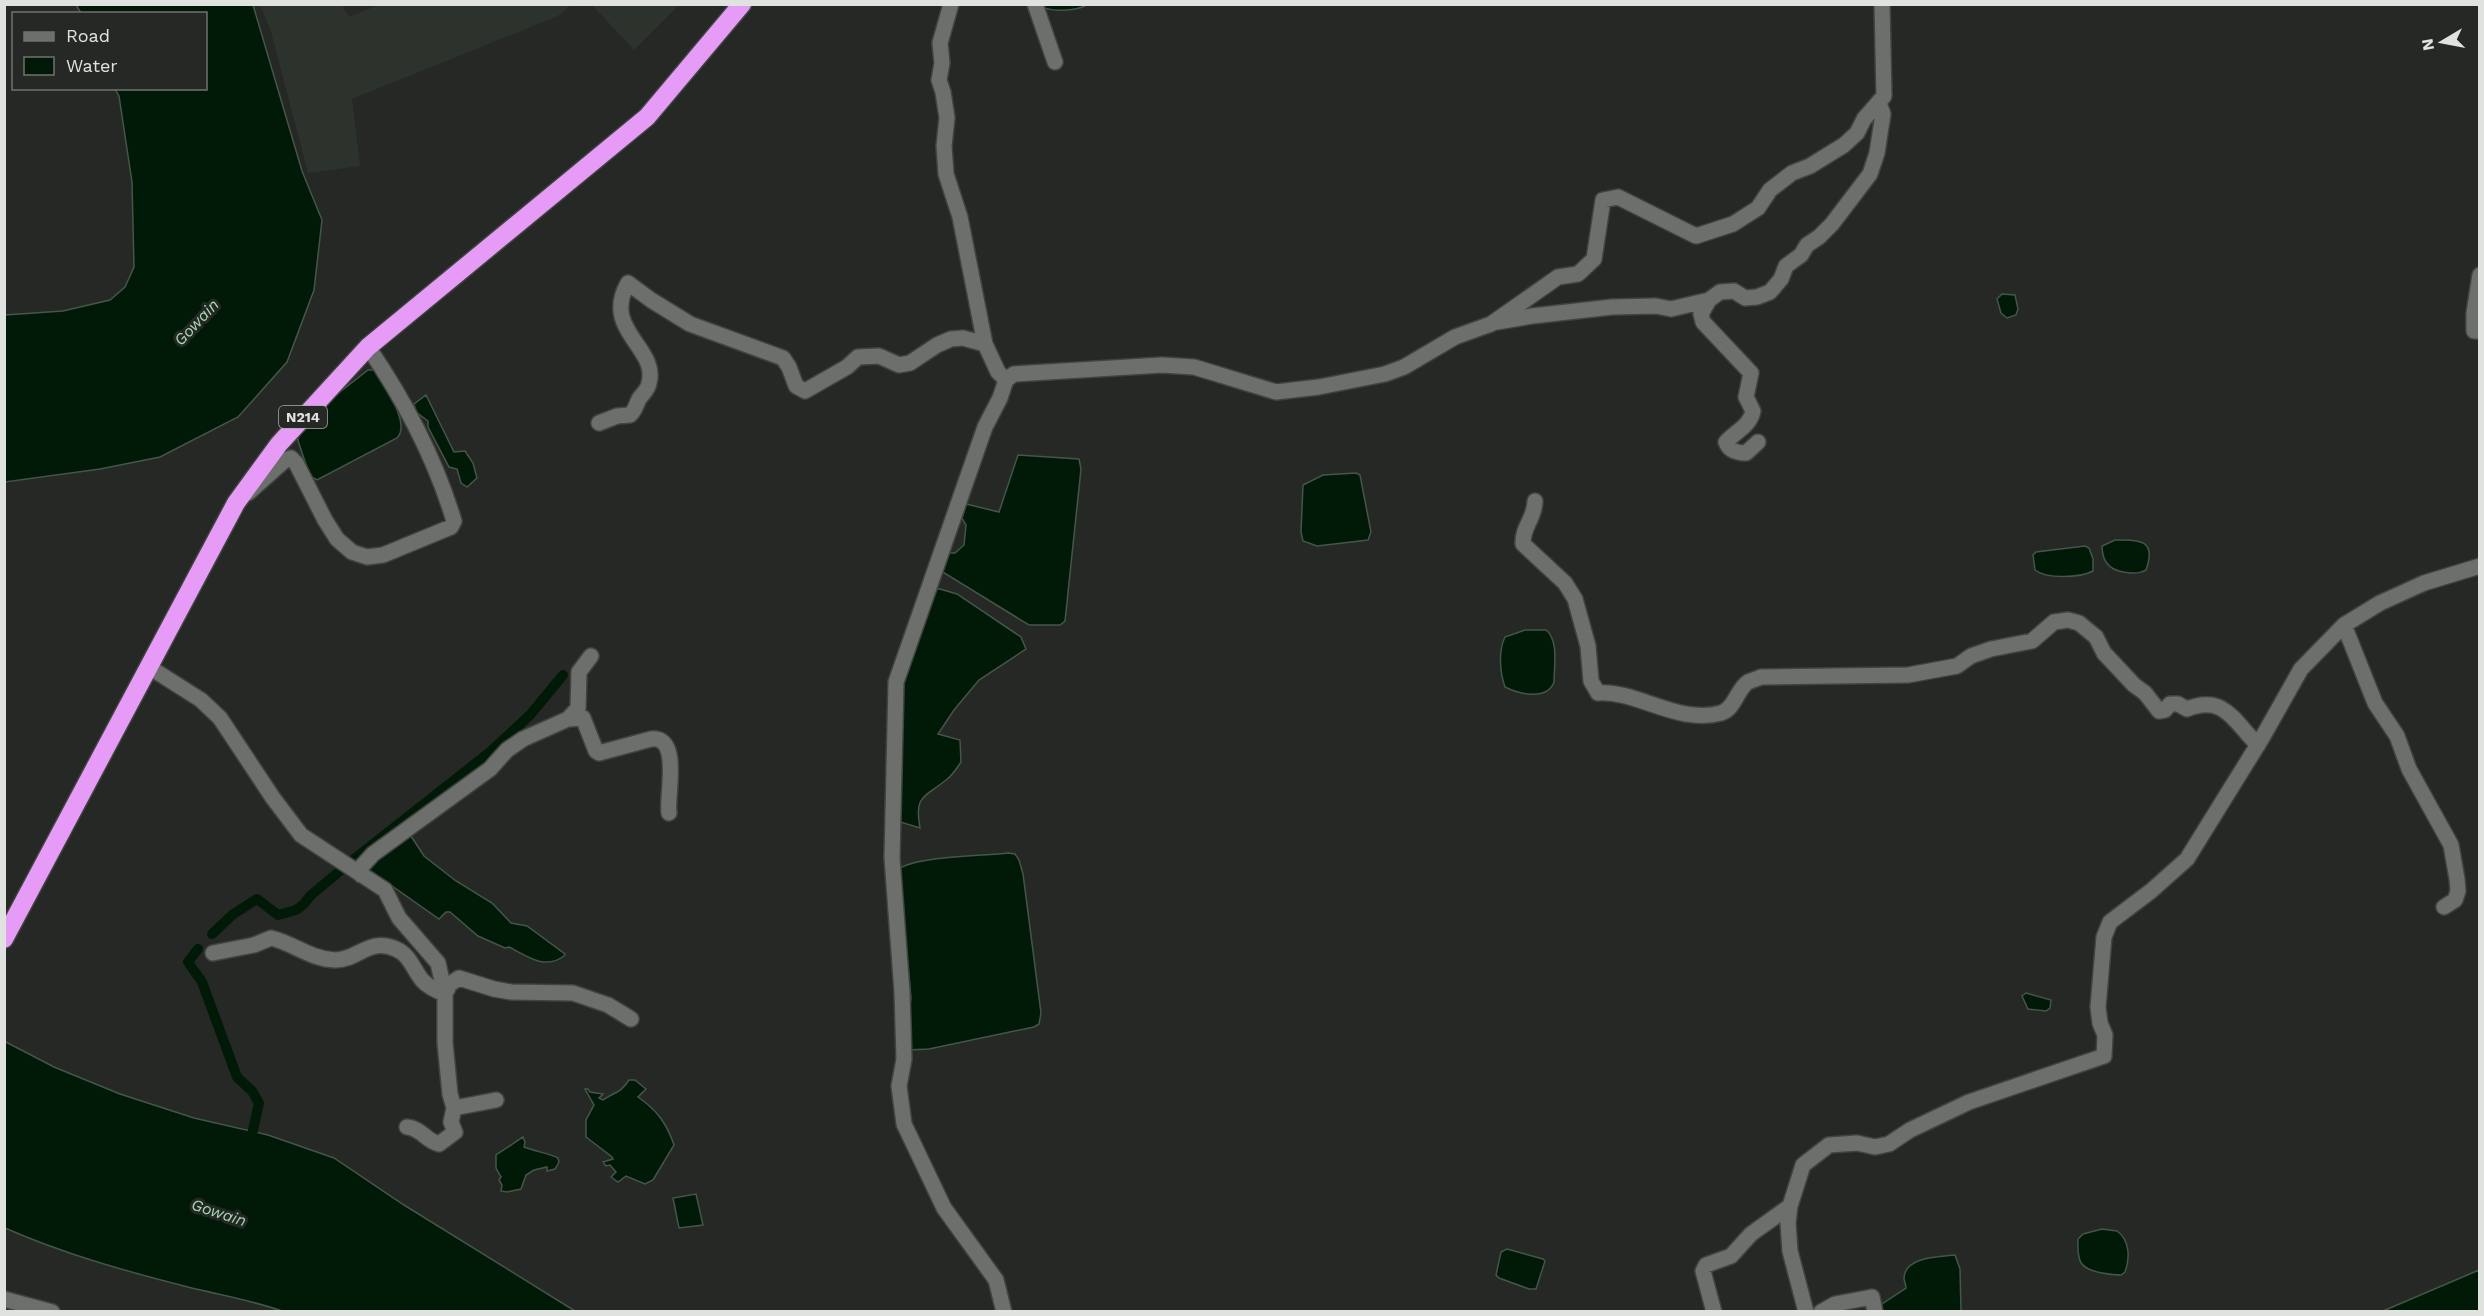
<svg xmlns="http://www.w3.org/2000/svg" width="2484" height="1316" viewBox="0 0 2484 1316" font-family="'Work Sans',sans-serif">
	<style>
		.built { fill: #2b332c }
		.water { fill: #011a08; stroke: #445649; stroke-width: 1.5 }
		.lines { fill: none; stroke-linecap: round; stroke-linejoin: round }
		.canal { stroke: #011a08; stroke-width: 10 }
		.minor-casing { stroke: #404340; stroke-width: 18 }
		.highway-casing { stroke: #404340; stroke-width: 21 }
		.minor { stroke: #6c6f6c; stroke-width: 15 }
		.highway { stroke: #e69cf7; stroke-width: 18 }
		.labels { text-anchor: middle; stroke-width: 6; stroke-linejoin: round; paint-order: stroke }
		.shield { fill: #252825; stroke: #a8aaa8; stroke-width: 1.5 }
		.shield-label { font-size: 14px; font-weight: bold; fill: #e0e2e0 }
		.water-label { font-size: 16px; font-style: italic; fill: #a7dcb3; stroke: #252825 }
	</style>
	<rect width="100%" height="100%" fill="#252825"/>
	<!-- built -->
	<path class="built" d="M 260,5 L 342,5 L 349,17 L 378,5 L 571,5 L 558,16 L 352,99 L 360,166 L 308,173 L 271,32 Z
		M 592,5 L 679,5 L 634,50 Z"/>
	<!-- water -->
	<path class="water" d="M 76,5 L 253,5 L 302,171 L 322,220 L 314,290 L 287,362 L 238,417 L 160,457 L 100,469 L 5,482 L 5,315 L 63,311 L 110,300 L 125,287 L 134,267 L 132,182 L 119,96 L 115,89 L 206,88 L 206,14 L 81,13 Z
		M 1039,5 L 1087,5 C 1076,11 1049,13 1039,5 Z
		M 2002,294 L 2015,295 L 2018,309 L 2016,315 L 2007,318 L 2001,313 L 1997,299 Z
		M 368,370 L 374,370 L 377,373 C 385,388 411,424 397,438 L 317,480 L 310,476 L 298,441 L 298,433 L 308,417 Z
		M 426,395 L 454,452 L 465,451 L 473,463 L 477,478 L 467,487 L 461,483 L 457,469 L 449,467 L 428,427 L 428,421 L 416,412 L 414,404 Z
		M 1018,455 L 1079,459 L 1081,469 L 1065,621 L 1060,625 L 1029,625 L 941,571 L 949,553 L 955,553 L 964,545 L 966,525 L 962,518 L 966,504 L 999,512 Z
		M 1356,473 L 1360,475 L 1371,532 L 1368,540 L 1317,546 L 1303,541 L 1301,532 L 1303,485 L 1323,475 Z
		M 2115,540 C 2139,540 2157,539 2146,570 C 2140,573 2138,573 2131,573 C 2114,572 2102,566 2102,546 Z
		M 2085,546 L 2089,548 L 2093,559 L 2093,571 C 2080,578 2046,579 2035,570 L 2033,555 L 2036,552 Z
		M 932,589 L 940,589 L 957,594 L 1021,637 L 1026,649 L 979,680 L 954,710 L 938,734 L 960,740 L 961,762 C 957,768 952,776 946,780 C 924,798 914,795 920,828 L 897,821 L 900,679 Z
		M 1525,630 L 1546,630 C 1559,640 1554,667 1554,682 C 1547,701 1519,694 1505,687 C 1500,673 1498,651 1505,637 Z
		M 409,833 L 424,856 L 456,881 L 492,903 L 511,923 L 527,926 L 565,954 L 564,956 C 545,970 528,957 509,947 L 505,948 L 478,936 L 450,912 L 446,912 L 439,919 L 368,869 L 375,856 Z
		M 1008,853 L 1015,854 L 1019,860 L 1023,874 L 1041,1013 L 1039,1024 L 1034,1027 L 929,1049 L 908,1050 L 907,1028 L 911,998 L 899,869 C 918,856 983,856 1008,853 Z
		M 2026,993 L 2051,1000 L 2050,1008 L 2046,1011 L 2028,1009 L 2022,996 Z
		M 4,1041 L 54,1067 L 120,1094 L 194,1118 L 268,1135 L 334,1158 L 404,1205 L 575,1311 L 282,1311 C 251,1300 220,1295 188,1287 C 125,1271 64,1254 5,1228 Z
		M 629,1080 L 635,1080 L 646,1089 L 638,1097 C 657,1110 667,1124 674,1145 L 653,1180 L 645,1184 L 626,1176 L 618,1182 L 611,1177 L 616,1172 L 610,1165 L 606,1166 L 603,1162 L 613,1159 L 612,1157 L 586,1137 L 586,1120 L 594,1105 L 585,1089 L 588,1089 L 590,1092 L 603,1094 L 599,1098 L 603,1100 C 614,1092 620,1094 629,1080 Z
		M 523,1137 L 525,1142 L 524,1147 C 534,1151 551,1154 558,1158 L 559,1162 L 555,1169 L 547,1171 L 547,1167 L 534,1170 L 526,1175 L 521,1189 L 507,1192 L 501,1191 L 502,1185 L 499,1180 L 501,1177 L 496,1168 L 496,1155 Z
		M 696,1194 L 703,1225 L 679,1228 L 673,1198 Z
		M 2102,1229 L 2117,1231 C 2130,1240 2130,1259 2125,1272 L 2121,1275 C 2115,1275 2108,1274 2102,1273 C 2079,1269 2077,1261 2078,1239 L 2083,1234 Z
		M 1507,1249 L 1543,1259 L 1545,1261 L 1536,1289 L 1529,1289 L 1499,1278 L 1496,1275 L 1501,1252 Z
		M 1955,1255 L 1960,1269 L 1961,1311 L 1881,1312 L 1882,1304 L 1906,1288 C 1906,1284 1904,1281 1904,1278 C 1905,1256 1940,1257 1955,1255 Z
		M 2479,1270 L 2479,1311 L 2383,1311 Z"/>
	<g class="lines">
		<!-- canal -->
		<path class="canal" d="M 212,934 L 232,915 L 257,899 L 278,915 L 296,910 L 304,904 L 310,896 L 353,860 L 490,752 L 530,715 L 563,675
			M 198,949 L 188,962 L 202,982 L 237,1077 L 252,1091 L 259,1103 L 250,1144"/>
		<defs>
			<path id="minor" d="M 951,4 L 940,43 L 942,63 L 939,80 L 943,92 L 947,118 L 944,146 L 946,174 L 960,217 L 985,344 L 998,372 L 1006,380
				M 1035,4 L 1055,62
				M 2480,275 L 2474,313 L 2474,331 L 2480,331
				M 1709,300 L 1701,314 L 1703,322 L 1751,373 L 1746,397 L 1753,411 C 1750,426 1736,431 1726,442 C 1729,451 1737,453 1746,453 L 1758,442
				M 1497,322 L 1532,316 L 1612,307 L 1656,306 L 1671,309 L 1709,300 L 1720,292 L 1734,291 L 1745,298 L 1757,297 L 1770,292 L 1781,279 L 1786,266 L 1801,255 L 1807,245 L 1819,237 L 1832,224 L 1870,174 L 1877,153 L 1883,114 L 1879,103
				M 599,423 L 617,416 L 630,415 C 635,411 636,405 639,399 C 643,393 648,390 649,383 C 659,348 601,330 628,283 L 651,300 L 690,324 L 783,358 L 789,367 L 796,386 L 805,391 L 847,367 L 858,357 L 879,356 L 899,365 L 910,363 L 937,345 L 951,339 L 963,338 L 985,344
				M 248,493 L 284,461 L 291,458 L 296,463 L 325,520 L 337,539 L 352,552 L 367,557 L 383,555 L 451,527 L 454,521 C 435,458 405,401 368,347
				M 1535,501 C 1535,518 1522,527 1523,544 L 1565,583 L 1575,599 L 1588,646 L 1591,681 L 1598,693 C 1637,690 1678,725 1721,713 C 1735,709 1737,689 1748,682 C 1752,680 1757,679 1761,677 L 1908,675 L 1957,666 L 1971,656 L 1991,649 L 2032,641 L 2054,622 L 2068,620 L 2079,623 L 2096,637 L 2104,653 L 2134,685 L 2145,693 L 2159,711 L 2165,710 L 2170,704 L 2178,704 L 2187,709 C 2225,694 2234,722 2258,745
				M 2344,625 L 2375,703 L 2397,736 L 2409,769 L 2451,845 L 2457,879 L 2458,891 L 2455,900 L 2444,907
				M 149,667 L 201,700 L 220,718 L 273,798 L 301,835 L 385,890 L 399,918 L 438,963 L 445,994 L 445,1043 L 450,1094 L 454,1108 L 496,1100
				M 568,719 L 583,718 L 596,751 L 599,753 L 651,739 C 682,735 666,797 669,813
				M 361,875 L 362,866 L 373,854 L 490,769 L 507,750 L 523,739 L 568,719 L 578,708 L 579,672 L 591,656
				M 213,953 L 254,945 L 271,938 C 293,943 310,959 335,960 C 359,960 368,937 396,949 C 410,955 413,969 422,980 C 428,987 437,991 445,994 L 450,984 L 459,978 L 494,989 L 511,992 L 573,993 L 608,1005 L 631,1019
				M 407,1127 C 421,1128 426,1141 439,1144 L 455,1132 L 451,1122 L 454,1108
				M 4,1299 L 52,1312
				M 1004,1312 L 996,1280 L 944,1208 L 904,1124 L 899,1086 L 904,1059 L 902,992 L 892,858 L 896,682 L 985,427 L 1000,398 L 1006,380 L 1014,374 L 1162,365 L 1194,367 L 1276,392 L 1319,387 L 1385,374 L 1404,367 L 1455,337 L 1491,324 L 1558,277 L 1578,274 L 1594,259 L 1603,200 L 1618,197 L 1696,236 L 1733,224 L 1758,208 L 1770,190 L 1792,173 L 1810,166 L 1844,145 L 1857,133 L 1864,119 L 1884,96 L 1882,4
				M 1714,1312 L 1703,1271 L 1706,1265 L 1731,1256 L 1751,1234 L 1790,1206
				M 1806,1312 L 1790,1251 L 1788,1223 L 1790,1206 L 1803,1165 L 1829,1145 L 1857,1143 L 1875,1147 L 1889,1144 L 1910,1130 L 1969,1102 L 2104,1056 L 2105,1035 L 2100,1023 L 2098,1007 L 2104,937 L 2110,922 L 2151,891 L 2187,859 L 2262,738 L 2301,669 L 2344,625 L 2380,603 L 2424,583 L 2480,566
				M 1821,1312 L 1835,1304 L 1872,1297 L 1875,1312"/>
			<path id="highway" d="M 4,939 L 236,503 L 279,444 L 368,347 L 647,117 L 742,4"/>
		</defs>
		<!-- minor casing -->
		<use href="#minor" class="minor-casing"/>
		<!-- highway casing -->
		<use href="#highway" class="highway-casing"/>
		<!-- minor -->
		<use href="#minor" class="minor"/>
		<!-- highway -->
		<use href="#highway" class="highway"/>
	</g>
	<g class="labels">
		<!-- shield labels -->
		<rect class="shield" x="279" y="406" width="48" height="22" rx="4.5"/>
		<g class="shield-label">
			<text x="303" y="422">N214</text>
		</g>
		<!-- water labels -->
		<g class="water-label">
			<text transform="translate(196 322) rotate(-47)" y="6">Gowain</text>
			<text transform="translate(219 1212) rotate(18)" y="6">Gowain</text>
		</g>
	</g>
	<!-- border -->
	<rect width="2484" height="1316" fill="none" stroke="#e0e2e0" stroke-width="12"/>
	<!-- legend -->
	<rect x="12" y="12" width="195" height="78" fill="#252825" stroke="#707270" stroke-width="1.5"/>
	<rect x="24" y="32" width="30" height="9" fill="#6c6f6c" stroke="#707270" stroke-width="1.5"/>
	<text x="66" y="42" font-size="18" fill="#e0e2e0">Road</text>
	<rect x="24" y="57" width="30" height="18" fill="#011a08" stroke="#707270" stroke-width="1.5"/>
	<text x="66" y="72" font-size="18" fill="#e0e2e0">Water</text>
	<!-- north arrow -->
	<g transform="translate(2442 42) rotate(260)" stroke="#252825" stroke-width="4.5" paint-order="stroke">
	<path d="M0-4.5L10 22L0 15L-10 22Z" fill="#e0e2e0"/>
	<text y="-9" font-size="16" font-weight="bold" text-anchor="middle" fill="#e0e2e0">N</text>
	</g>
</svg>
